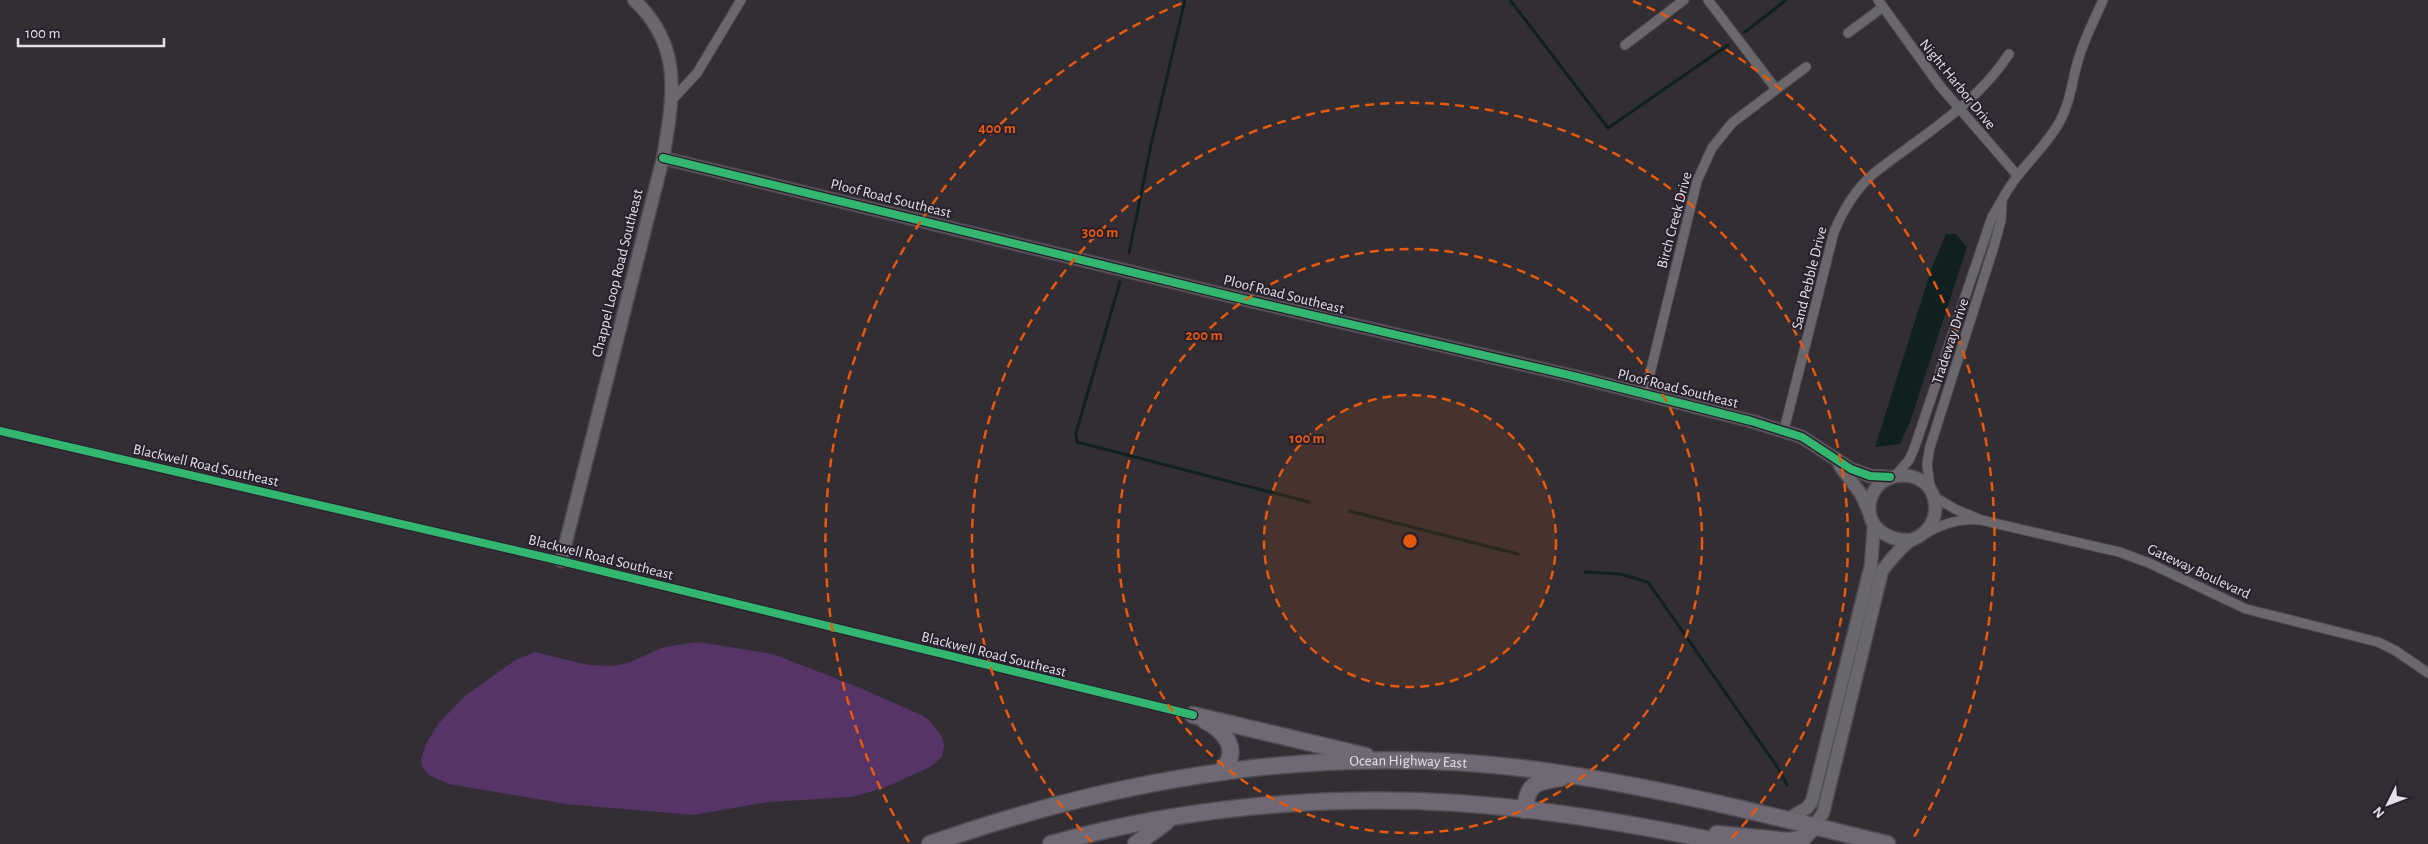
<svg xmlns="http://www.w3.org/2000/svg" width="2428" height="844" viewBox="0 0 2428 844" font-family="'Alegreya Sans',sans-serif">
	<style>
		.green { fill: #563468 }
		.water { fill: #102020 }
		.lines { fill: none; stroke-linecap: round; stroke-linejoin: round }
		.stream { stroke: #102020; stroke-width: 3 }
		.street-casing { stroke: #4e4b51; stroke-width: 11 }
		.secondary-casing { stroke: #4e4b51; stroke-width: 15 }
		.highway-casing { stroke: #4e4b51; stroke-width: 19 }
		.street { stroke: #6b686d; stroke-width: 9 }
		.secondary { stroke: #6b686d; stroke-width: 12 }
		.highway { stroke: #706975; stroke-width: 16 }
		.cycleway-casing { stroke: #29202e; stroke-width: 11 }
		.cycleway { stroke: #33b770; stroke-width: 8 }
		.ring { fill: none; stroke: #e8590c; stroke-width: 2.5; stroke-dasharray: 9 6 }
		.labels { text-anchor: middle; stroke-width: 4; stroke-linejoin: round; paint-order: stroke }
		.street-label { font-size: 15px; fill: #e5e0e9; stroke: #29202e }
		.centre { fill: #e8590c; stroke: #29202e; stroke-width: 2.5 }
		.ring-label { font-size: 15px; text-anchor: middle; font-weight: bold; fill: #e8590c; stroke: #29202e; stroke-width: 4; stroke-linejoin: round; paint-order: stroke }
	</style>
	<rect width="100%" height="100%" fill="#322e34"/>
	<!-- green -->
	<path class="green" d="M 698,642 L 773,654 L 858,687 L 921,715 L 929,720 L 942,737 L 944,745 L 942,757 L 930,767 L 884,788 L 851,797 L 769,802 L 693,815 L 566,804 L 449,784 L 429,775 L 422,767 L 421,759 L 426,744 L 438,724 L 465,696 L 514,661 L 535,652 L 588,665 L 614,666 L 628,663 L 664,647 Z"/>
	<!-- water -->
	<path class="water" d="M 1946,234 L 1956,234 L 1967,247 L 1910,422 L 1900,444 L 1875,447 L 1932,267 Z"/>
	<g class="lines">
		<!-- stream -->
		<path class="stream" d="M 1510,0 L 1608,128 L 1728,45
			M 1745,32 L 1786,0
			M 1129,253 L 1151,145 L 1185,0
			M 1120,282 L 1076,433 L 1077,442 L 1309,502
			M 1349,511 L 1518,554
			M 1585,572 L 1620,574 L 1648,582 L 1778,768 L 1787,785"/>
		<defs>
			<path id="street" d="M 1708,0 L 1776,89
				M 1878,0 L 1940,86 L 2017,175
				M 1848,33 L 1883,7
				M 1625,45 L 1684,0
				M 673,99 L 697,73 L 741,0
				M 2002,200 C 2017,170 2043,151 2059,123 C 2071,102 2072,79 2079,57 C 2085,37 2095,19 2103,0
				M 1645,394 L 1697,181 L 1712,148 L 1732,123 L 1806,67
				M 1784,430 L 1834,232 C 1843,210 1855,190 1873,174 C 1921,136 1975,106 2009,54
				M 0,431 L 561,561 L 1193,715
				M 1895,476 L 1909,460 L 1914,449 L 1992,217 L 2002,200 L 2001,220 L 1994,246 L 1930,447 L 1927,464 L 1930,487
				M 1981,520 L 2119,552 L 2149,563 L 2246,609 L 2378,642 L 2396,651 L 2428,673
				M 1926,533 C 1945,523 1960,518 1981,520 L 1955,509 L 1933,496"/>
			<path id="secondary" d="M 663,158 L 1234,297 L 1573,376 L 1751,421 L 1802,437 L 1851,469 L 1870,476 L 1890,477
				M 1840,466 L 1861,494 L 1869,512
				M 561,561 L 663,158 C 673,99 684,46 634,0
				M 1786,820 L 1807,808 L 1812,801 L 1871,565 L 1874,524
				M 1814,826 L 1823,813 L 1882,571 C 1890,560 1898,551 1908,542 C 1912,539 1917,538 1921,535 C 1933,527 1938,512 1934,498 C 1925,466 1876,469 1870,502 C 1865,527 1888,541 1910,540"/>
			<g id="highway">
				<path d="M 1193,715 L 1366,756"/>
				<path d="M 1204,720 C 1226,731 1242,752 1220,772"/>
				<path d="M 1525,810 C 1527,782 1537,782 1561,778"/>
				<path d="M 1717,834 L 1789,841 L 1803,838 L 1814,826"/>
				<path id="s1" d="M 930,844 C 1123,776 1332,742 1537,770 C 1655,786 1772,816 1887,844"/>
				<path d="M 1051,844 C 1181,807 1322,795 1457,803 C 1549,809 1640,825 1730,844"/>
				<path d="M 1136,844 L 1166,822"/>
			</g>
		</defs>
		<!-- street casing -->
		<use href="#street" class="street-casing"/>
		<!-- secondary casing -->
		<use href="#secondary" class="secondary-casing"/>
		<!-- highway casing -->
		<use href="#highway" class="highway-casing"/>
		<!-- street -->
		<use href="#street" class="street"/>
		<!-- secondary -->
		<use href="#secondary" class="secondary"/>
		<!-- highway -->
		<use href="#highway" class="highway"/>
		<defs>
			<path id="cycleway" d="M 663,158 L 1234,297 L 1573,376 L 1751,421 L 1802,437 L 1851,469 L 1870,476 L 1890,477
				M 0,431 L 561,561 L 1193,715"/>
		</defs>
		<!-- cycleway casing -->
		<use href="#cycleway" class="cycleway-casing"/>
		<!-- cycleway -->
		<use href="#cycleway" class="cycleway"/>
	</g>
	<!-- distance rings -->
	<circle cx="1410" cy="541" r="146" fill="#e8590c" fill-opacity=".12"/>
	<g class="ring">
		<circle cx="1410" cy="541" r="146"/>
		<circle cx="1410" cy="541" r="292"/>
		<path d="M1092 842A438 438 0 1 1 1728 842"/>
		<path d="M909 842A584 584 0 0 1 1187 1M1633 1A584 584 0 0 1 1911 842"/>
	</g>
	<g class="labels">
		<!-- street labels -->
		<g class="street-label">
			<text transform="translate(1958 84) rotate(51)" y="5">Night Harbor Drive</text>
			<text transform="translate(891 198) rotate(14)" y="5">Ploof Road Southeast</text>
			<text transform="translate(1674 220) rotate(-75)" y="5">Birch Creek Drive</text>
			<text transform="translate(617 273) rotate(-76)" y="5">Chappel Loop Road Southeast</text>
			<text transform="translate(1809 278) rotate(-76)" y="5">Sand Pebble Drive</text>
			<text transform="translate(1284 294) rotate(14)" y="5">Ploof Road Southeast</text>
			<text transform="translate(1950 341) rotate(-72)" y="5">Tradeway Drive</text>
			<text transform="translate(1678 388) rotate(14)" y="5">Ploof Road Southeast</text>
			<text transform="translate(206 465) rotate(13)" y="5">Blackwell Road Southeast</text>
			<text transform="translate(601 557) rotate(14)" y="5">Blackwell Road Southeast</text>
			<text transform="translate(2199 571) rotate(25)" y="5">Gateway Boulevard</text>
			<text transform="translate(994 654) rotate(14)" y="5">Blackwell Road Southeast</text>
			<text dy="5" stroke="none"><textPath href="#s1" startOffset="488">Ocean Highway East</textPath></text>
		</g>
	</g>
	<circle cx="1410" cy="541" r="8" class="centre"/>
	<g class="ring-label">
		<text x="997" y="133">400 m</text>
		<text x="1100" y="237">300 m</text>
		<text x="1204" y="340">200 m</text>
		<text x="1307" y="443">100 m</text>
	</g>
	<!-- north arrow -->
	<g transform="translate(2388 804) rotate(228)" stroke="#29202e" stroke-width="4" paint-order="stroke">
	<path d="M0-4L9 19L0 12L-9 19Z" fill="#e5e0e9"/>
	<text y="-8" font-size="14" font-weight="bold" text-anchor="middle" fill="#e5e0e9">N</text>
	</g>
	<!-- scale -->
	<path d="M18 38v8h146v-8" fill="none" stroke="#e5e0e9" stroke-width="2.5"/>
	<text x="25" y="38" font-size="15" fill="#e5e0e9" stroke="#29202e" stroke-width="4" paint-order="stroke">100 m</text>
</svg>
